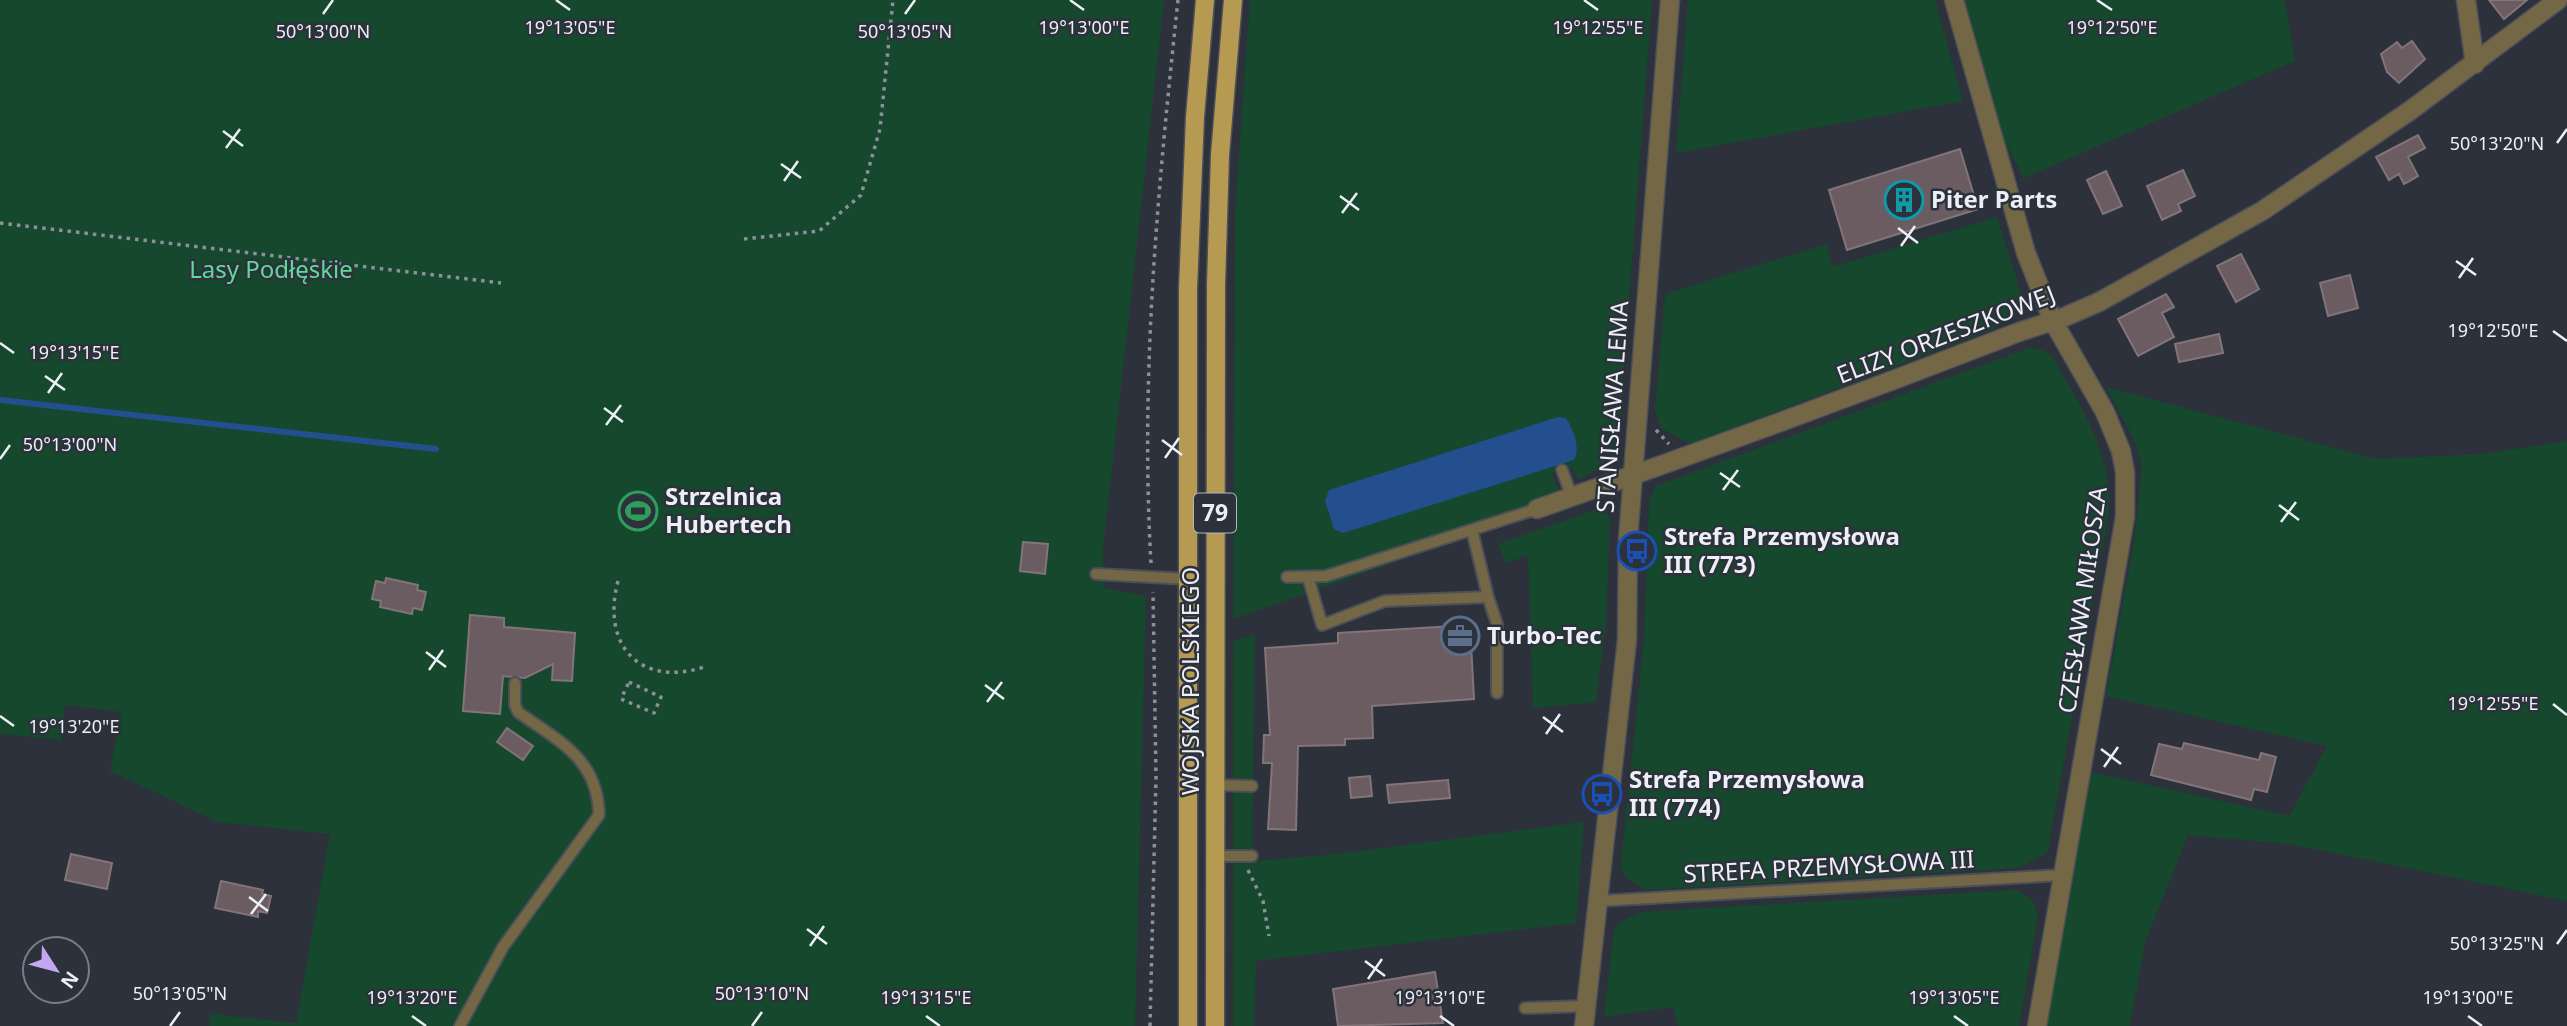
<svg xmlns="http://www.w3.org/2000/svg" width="2567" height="1026" viewBox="0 0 2567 1026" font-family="'Noto Sans',sans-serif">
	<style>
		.green { fill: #16482e }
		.water { fill: #234f8f }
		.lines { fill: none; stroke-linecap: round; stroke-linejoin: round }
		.stream { stroke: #234f8f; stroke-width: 6 }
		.building { fill: #6a5c60; stroke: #827478; stroke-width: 2 }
		.lane-casing { stroke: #4c4f59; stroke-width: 14 }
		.street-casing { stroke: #4c4f59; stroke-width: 21 }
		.primary-casing { stroke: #4c4f59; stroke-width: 21 }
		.path { stroke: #8c9098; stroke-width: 3.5; stroke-dasharray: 3.5 5; stroke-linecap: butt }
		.lane { stroke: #746745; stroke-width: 10 }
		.street { stroke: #746745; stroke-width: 18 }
		.primary { stroke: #b79a51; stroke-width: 18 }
		.ticks { fill: none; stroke: #eceff5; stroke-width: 2.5 }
		.labels { text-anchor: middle; stroke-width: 5; stroke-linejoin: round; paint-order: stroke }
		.shield { fill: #2d313b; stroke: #b3b6bd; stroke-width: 2 }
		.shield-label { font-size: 23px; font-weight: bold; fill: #eceff5 }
		.poi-label { font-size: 24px; font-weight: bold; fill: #eceff5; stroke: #2d313b; text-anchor: start }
		.park-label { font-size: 24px; fill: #5dda99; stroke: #2d313b }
		.street-label { font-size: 24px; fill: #eceff5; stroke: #2d313b }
		.ticks-label { font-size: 18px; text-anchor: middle; fill: #eceff5; stroke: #2d313b; stroke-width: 5; stroke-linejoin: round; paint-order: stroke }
	</style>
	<rect width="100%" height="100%" fill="#2d313b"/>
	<!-- green -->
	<path class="green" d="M 0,0 L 1164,0 L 1103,549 L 1104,588 L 1146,596 L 1135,1026 L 209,1026 L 211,1014 L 296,1023 L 330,834 L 218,822 L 110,771 L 121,712 L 65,705 L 62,740 L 0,734 Z
		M 1250,0 L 1652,0 L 1618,444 L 1610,463 L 1578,480 L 1572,467 L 1552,473 L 1561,498 L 1478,533 L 1233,619 L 1235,212 Z
		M 1688,0 L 1935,0 L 1963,101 L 1676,153 Z
		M 1965,0 L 2285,0 L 2295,61 L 2024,178 L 2005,142 Z
		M 1997,217 L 2021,293 L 2021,304 L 1994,329 L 1690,444 L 1661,428 L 1655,410 L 1665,294 L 1827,244 L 1832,267 Z
		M 2029,348 L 2043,350 L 2053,357 C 2082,410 2111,449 2109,512 L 2048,849 L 2044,855 L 2017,868 L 1645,890 C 1633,882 1621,878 1621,862 L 1644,640 L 1649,502 L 1656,486 Z
		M 2106,387 L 2376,459 L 2483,454 L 2567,441 L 2567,901 L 2290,844 L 2188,835 L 2145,942 L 2130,1026 L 2047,1026 L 2091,772 L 2289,816 L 2327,746 L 2106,696 L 2135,536 L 2142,464 L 2133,437 Z
		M 1595,510 L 1605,512 L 1610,518 L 1606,625 L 1596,702 L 1533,708 L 1528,555 L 1506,563 L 1498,544 Z
		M 1255,634 L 1252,861 L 1328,855 L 1584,822 L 1576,923 L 1256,961 L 1254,1026 L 1233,1026 L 1233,641 Z
		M 2017,890 L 2033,901 L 2038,916 L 2019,1026 L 1678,1026 L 1673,1007 L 1604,1017 L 1614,929 L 1622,921 L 1641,912 Z"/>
	<!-- water -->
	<path class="water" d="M 1558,417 L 1566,418 C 1573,429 1581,448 1574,460 L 1343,533 L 1334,529 L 1325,501 L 1329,490 Z"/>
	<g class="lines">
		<!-- stream -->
		<path class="stream" d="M 0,400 L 436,449"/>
	</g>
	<!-- building -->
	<path class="building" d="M 2489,0 L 2527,0 L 2504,19 Z
		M 2412,41 L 2425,59 L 2399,83 L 2387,72 L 2381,54 L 2397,42 L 2402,48 Z
		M 2418,135 L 2425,148 L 2408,157 L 2418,176 L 2404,184 L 2399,174 L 2389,180 L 2376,157 Z
		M 1960,149 L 1978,209 L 1847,250 L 1829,190 Z
		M 2183,170 L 2195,196 L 2178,204 L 2181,211 L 2162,220 L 2147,186 Z
		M 2106,171 L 2122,206 L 2103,214 L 2087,180 Z
		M 2241,254 L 2259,289 L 2236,302 L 2217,266 Z
		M 2350,275 L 2358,308 L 2328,316 L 2320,283 Z
		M 2166,294 L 2174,307 L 2162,313 L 2174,337 L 2138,356 L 2118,319 Z
		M 2219,334 L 2223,353 L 2179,362 L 2175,344 Z
		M 1023,542 L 1048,544 L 1045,574 L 1020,571 Z
		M 386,578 L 418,585 L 417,590 L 426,592 L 422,610 L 413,608 L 412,614 L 380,607 L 381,601 L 372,599 L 376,581 L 385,583 Z
		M 470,615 L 504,618 L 504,627 L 575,633 L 572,681 L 552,680 L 553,664 L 525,678 L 503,676 L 500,714 L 463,711 Z
		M 1470,625 L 1474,699 L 1372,706 L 1373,738 L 1345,739 L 1345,745 L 1298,746 L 1296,830 L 1268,829 L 1272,763 L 1263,763 L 1264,735 L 1270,735 L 1265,648 L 1338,643 L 1338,633 Z
		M 507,728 L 533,746 L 523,760 L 497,742 Z
		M 2184,743 L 2259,760 L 2261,753 L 2276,757 L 2267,792 L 2254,789 L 2251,800 L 2151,775 L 2159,744 L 2182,749 Z
		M 1370,776 L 1372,796 L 1351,798 L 1349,778 Z
		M 1448,780 L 1450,798 L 1389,803 L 1387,785 Z
		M 71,854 L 112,863 L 107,889 L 65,880 Z
		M 221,881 L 263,890 L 262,894 L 271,896 L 267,913 L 258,911 L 258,917 L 215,908 Z
		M 1435,972 L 1443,1023 L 1338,1026 L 1333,989 Z"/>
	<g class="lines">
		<defs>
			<path id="lane" d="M 1562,470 L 1572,497
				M 1096,574 L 1188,579
				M 1287,577 L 1326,576 L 1537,509
				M 1308,577 L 1322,625 L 1385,601 L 1488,597 L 1472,530
				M 1488,597 L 1497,624 L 1497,693
				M 1215,785 L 1252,786
				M 1215,856 L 1252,856
				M 1598,901 L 2063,875
				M 1525,1008 L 1586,1006
				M 460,1026 L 503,947 L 599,815 C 598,758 558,741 518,712 L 515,705 L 515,683"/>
			<path id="street" d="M 1954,0 L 2026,253 L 2053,321 L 2105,412 L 2121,451 L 2125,472 L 2125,517 L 2037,1026
				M 2466,0 L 2475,64
				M 1537,509 C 1698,453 1859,394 2019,332 L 2062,318 L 2099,302 L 2262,211 L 2411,110 L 2558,0
				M 1584,1026 L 1627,640 L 1628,539 L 1670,0"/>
			<path id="primary" d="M 1188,1026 L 1188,289 L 1195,117 L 1205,0
				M 1215,1026 L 1216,285 L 1220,155 L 1233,0"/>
		</defs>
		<!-- lane casing -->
		<use href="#lane" class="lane-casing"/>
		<!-- street casing -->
		<use href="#street" class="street-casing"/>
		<!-- primary casing -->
		<use href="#primary" class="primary-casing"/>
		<!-- path -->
		<path class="path" d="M 0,223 L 501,283
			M 744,239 L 819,231 L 861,195 L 880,129 L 893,0
			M 1656,430 L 1669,444
			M 1151,563 C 1140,375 1158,187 1178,0
			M 618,581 C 601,644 639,688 704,667
			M 629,682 L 661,697 L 654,713 L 621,699 Z
			M 1248,870 L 1263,901 L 1269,936
			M 1150,1026 L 1156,777 L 1153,592"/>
		<!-- lane -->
		<use href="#lane" class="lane"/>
		<!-- street -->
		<use href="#street" class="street"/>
		<!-- primary -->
		<use href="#primary" class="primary"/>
	</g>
	<!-- ticks -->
	<path class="ticks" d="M 556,0 L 570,10M 1070,0 L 1084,10M 1584,0 L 1598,10M 2097,0 L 2112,10M 323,14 L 333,0M 905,14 L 915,0M 223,131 L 243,146M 2557,143 L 2567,129M 226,148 L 240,129M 781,164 L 801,178M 784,181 L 798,161M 1340,196 L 1359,210M 1342,213 L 1357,193M 1898,228 L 1918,243M 1901,246 L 1915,226M 2456,261 L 2476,275M 2459,278 L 2473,258M 2553,331 L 2567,341M 0,343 L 14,353M 45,376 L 65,390M 48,393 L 62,373M 604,408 L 623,422M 606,425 L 621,405M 1162,440 L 1182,455M 1165,458 L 1179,438M 0,459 L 10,445M 1720,473 L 1740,487M 1723,490 L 1738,470M 2279,505 L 2299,520M 2281,522 L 2296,502M 426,652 L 446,667M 429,670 L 443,650M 985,685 L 1004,699M 987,702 L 1002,682M 2553,704 L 2567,715M 0,716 L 14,726M 1543,717 L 1563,732M 1546,734 L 1560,714M 2101,749 L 2121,764M 2104,767 L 2118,747M 249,897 L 268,911M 251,914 L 266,894M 807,929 L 827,944M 2557,944 L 2567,930M 810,946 L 824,926M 1365,961 L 1385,976M 1368,979 L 1382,959M 412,1016 L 426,1026M 926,1016 L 940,1026M 1440,1016 L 1454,1026M 1954,1016 L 1968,1026M 2468,1016 L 2482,1026M 170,1026 L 180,1012M 752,1026 L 762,1012"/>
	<!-- icons -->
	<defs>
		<symbol id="building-ring" viewBox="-11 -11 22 22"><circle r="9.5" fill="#2d313b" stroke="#0f9aa8" stroke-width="1.5"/><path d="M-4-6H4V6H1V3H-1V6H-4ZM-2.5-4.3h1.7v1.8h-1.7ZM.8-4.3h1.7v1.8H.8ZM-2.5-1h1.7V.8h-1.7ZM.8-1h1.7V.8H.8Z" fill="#0f9aa8"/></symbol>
		<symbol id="stadium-ring" viewBox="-11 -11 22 22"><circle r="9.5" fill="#2d313b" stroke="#2e9e5b" stroke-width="1.5"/><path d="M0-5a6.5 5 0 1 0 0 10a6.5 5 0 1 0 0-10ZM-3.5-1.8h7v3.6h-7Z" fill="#2e9e5b"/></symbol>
		<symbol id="bus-ring" viewBox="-11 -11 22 22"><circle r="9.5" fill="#2d313b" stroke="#1a4fb4" stroke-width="1.5"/><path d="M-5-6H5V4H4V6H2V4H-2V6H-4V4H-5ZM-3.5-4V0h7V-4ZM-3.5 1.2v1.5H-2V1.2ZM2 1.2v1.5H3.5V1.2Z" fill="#1a4fb4"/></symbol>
		<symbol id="office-ring" viewBox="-11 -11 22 22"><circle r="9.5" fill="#2d313b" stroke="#5c6f8a" stroke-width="1.5"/><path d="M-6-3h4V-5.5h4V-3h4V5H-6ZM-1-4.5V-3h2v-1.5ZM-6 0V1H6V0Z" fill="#5c6f8a"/></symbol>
	</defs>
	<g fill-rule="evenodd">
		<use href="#building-ring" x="1882" y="178" width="44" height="44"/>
		<use href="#stadium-ring" x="616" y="489" width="44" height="44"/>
		<use href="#bus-ring" x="1615" y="529" width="44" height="44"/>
		<use href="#office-ring" x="1438" y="614" width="44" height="44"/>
		<use href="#bus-ring" x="1580" y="772" width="44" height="44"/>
	</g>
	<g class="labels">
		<!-- shield labels -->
		<rect class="shield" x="1194" y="493.5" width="42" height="39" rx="5"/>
		<g class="shield-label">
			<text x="1215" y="521">79</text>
		</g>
		<!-- poi labels -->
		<g class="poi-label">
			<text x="1931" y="208">Piter Parts</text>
			<text x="665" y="505">Strzelnica<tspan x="665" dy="28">Hubertech</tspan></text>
			<text x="1664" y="545">Strefa Przemysłowa<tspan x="1664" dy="28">III (773)</tspan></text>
			<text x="1487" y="644">Turbo-Tec</text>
			<text x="1629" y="788">Strefa Przemysłowa<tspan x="1629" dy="28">III (774)</tspan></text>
		</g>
		<!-- park labels -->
		<g class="park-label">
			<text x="271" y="278">Lasy Podłęskie</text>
		</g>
		<!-- street labels -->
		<g class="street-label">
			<text transform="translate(1946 335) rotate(-21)" y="8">ELIZY ORZESZKOWEJ</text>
			<text transform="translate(1613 407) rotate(-86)" y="8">STANISŁAWA LEMA</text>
			<text transform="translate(2083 600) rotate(-82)" y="8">CZESŁAWA MIŁOSZA</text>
			<text transform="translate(1191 681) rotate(-90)" y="8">WOJSKA POLSKIEGO</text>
			<text transform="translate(1829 867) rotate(-3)" y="8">STREFA PRZEMYSŁOWA III</text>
		</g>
	</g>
	<g class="ticks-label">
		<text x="570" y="34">19°13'05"E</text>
		<text x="1084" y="34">19°13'00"E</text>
		<text x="1598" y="34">19°12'55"E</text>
		<text x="2112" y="34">19°12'50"E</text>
		<text x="323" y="38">50°13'00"N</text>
		<text x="905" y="38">50°13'05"N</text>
		<text x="2497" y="150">50°13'20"N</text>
		<text x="2493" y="337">19°12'50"E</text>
		<text x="74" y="359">19°13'15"E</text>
		<text x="70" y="451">50°13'00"N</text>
		<text x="2493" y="710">19°12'55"E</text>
		<text x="74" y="733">19°13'20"E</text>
		<text x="2497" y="950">50°13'25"N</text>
		<text x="180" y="1000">50°13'05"N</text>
		<text x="762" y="1000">50°13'10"N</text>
		<text x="412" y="1004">19°13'20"E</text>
		<text x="926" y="1004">19°13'15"E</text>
		<text x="1440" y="1004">19°13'10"E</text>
		<text x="1954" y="1004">19°13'05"E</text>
		<text x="2468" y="1004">19°13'00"E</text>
	</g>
	<!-- north arrow -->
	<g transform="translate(56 970) rotate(126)"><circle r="33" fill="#2d313b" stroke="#797d85" stroke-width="2"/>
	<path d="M0-5L12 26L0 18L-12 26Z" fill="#c4a7f1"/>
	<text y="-10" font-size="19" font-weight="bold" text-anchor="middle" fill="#eceff5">N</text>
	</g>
</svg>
